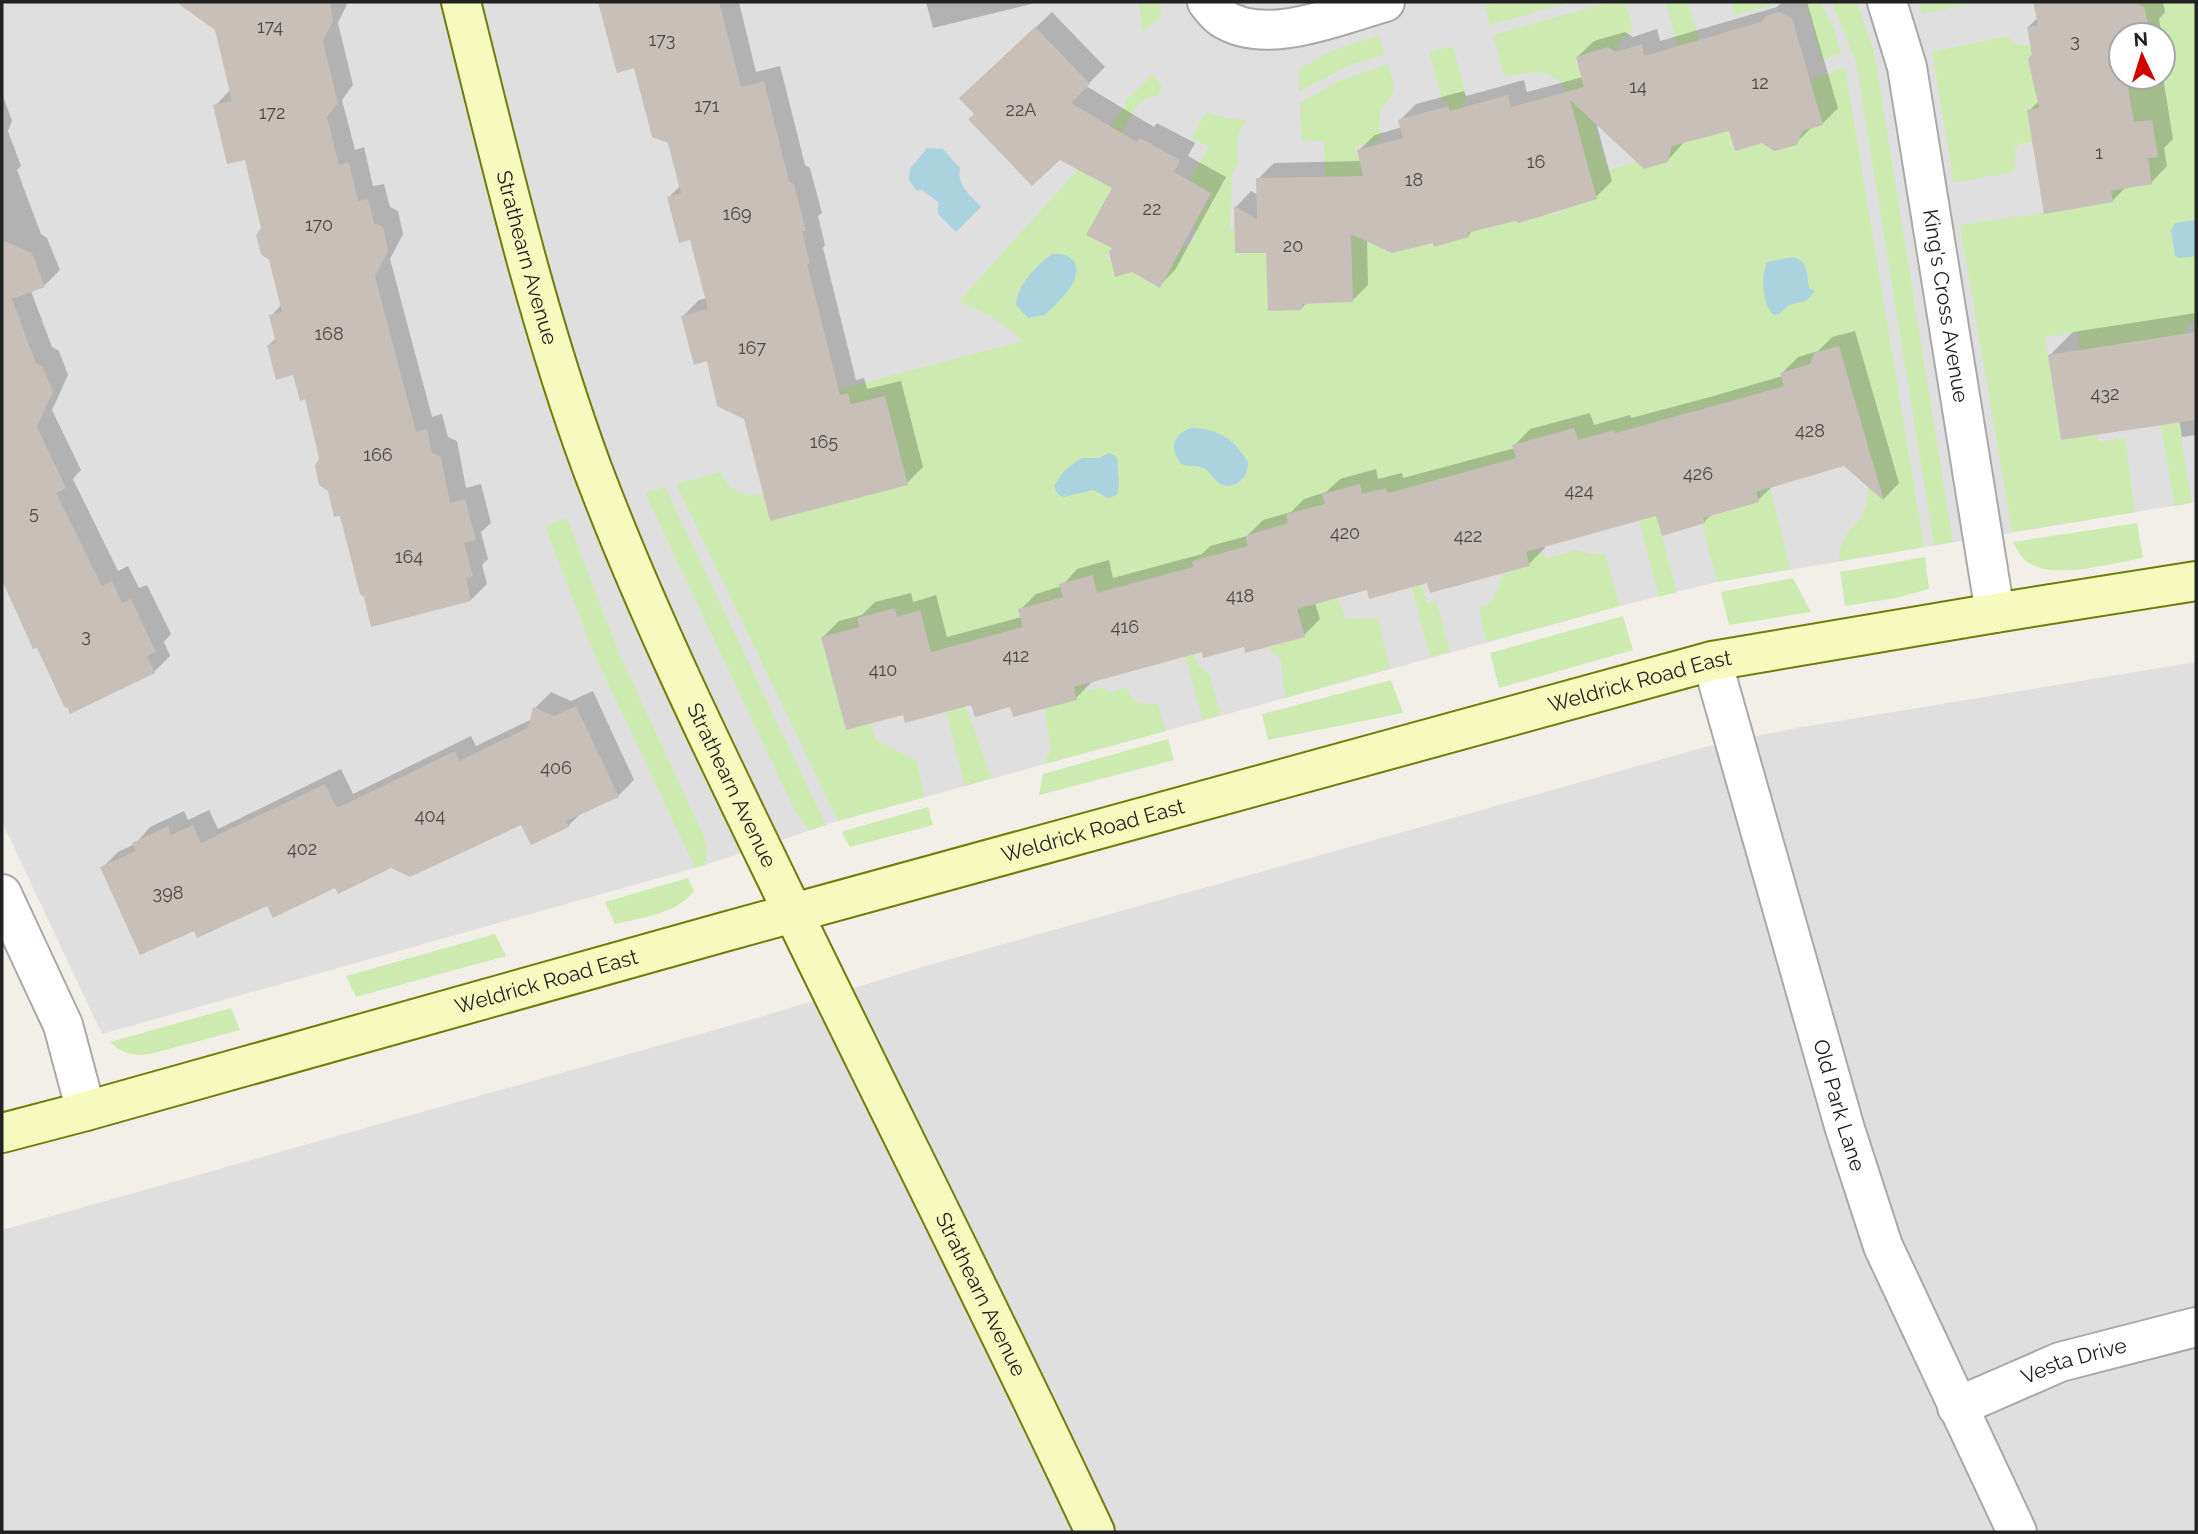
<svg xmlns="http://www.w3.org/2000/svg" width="2198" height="1534" viewBox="0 0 2198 1534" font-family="Raleway,sans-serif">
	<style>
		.residential { fill: #e0dfdf; fill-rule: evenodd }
		.grass { fill: #cdebb0 }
		.water { fill: #aad3df }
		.shadow { fill: #0003 }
		.building { fill: #c7bfb8 }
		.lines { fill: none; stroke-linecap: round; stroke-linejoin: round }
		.street-casing { stroke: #a9a9a9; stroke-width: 42 }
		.secondary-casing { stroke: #707d05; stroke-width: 42 }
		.street { stroke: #fff; stroke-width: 38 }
		.secondary { stroke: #f7fabf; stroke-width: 38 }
		.labels { text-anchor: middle; stroke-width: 5; stroke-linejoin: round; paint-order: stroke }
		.number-label { font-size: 18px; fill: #4b4948 }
		.street-label { font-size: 21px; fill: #222; stroke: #fff }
	</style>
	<rect width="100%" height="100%" fill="#f2efe9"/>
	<!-- residential -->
	<path class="residential" d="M 2,2 L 2196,2 L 2196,502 L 1717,582 L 1620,606 L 838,821 L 705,865 L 102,1034 L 2,822 ZM 2121,35 L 2163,35 L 2163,77 L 2121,77 Z
		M 2196,662 L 2196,1532 L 2,1532 L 2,1230 L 764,1016 L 922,967 L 1709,746 L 1796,728 Z"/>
	<!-- grass -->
	<path class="grass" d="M 1138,2 L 1160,2 L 1161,17 L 1143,31 Z
		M 1498,2 L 1572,2 L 1490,25 L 1485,5 Z
		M 1610,2 L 1625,2 L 1633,29 L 1620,41 L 1616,52 L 1608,47 L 1582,55 L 1577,63 L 1608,170 L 1637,162 L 1645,169 L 1668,162 L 1670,147 L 1695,140 L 1678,47 L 1665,2 L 1688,2 L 1699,39 L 1697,41 L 1715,85 L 1735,151 L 1764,142 L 1774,151 L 1797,145 L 1800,132 L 1823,125 L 1810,80 L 1845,67 L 1924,547 L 1839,561 C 1840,522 1871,528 1868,484 L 1841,355 L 1831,348 L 1814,353 L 1810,364 L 1780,373 L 1784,386 L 1748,396 L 1790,569 L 1717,582 L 1702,524 L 1705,523 L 1703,518 L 1759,501 L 1733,409 L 1694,420 L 1691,411 L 1655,422 L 1662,536 L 1677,592 L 1659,597 L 1615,430 L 1578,440 L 1574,428 L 1513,445 L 1517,461 L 1511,463 L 1535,550 L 1549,558 L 1577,550 L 1592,554 L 1605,554 L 1620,606 L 1486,642 L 1479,608 C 1493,603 1500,588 1503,574 L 1530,566 L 1401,509 L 1427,603 L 1436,601 L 1450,652 L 1430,657 L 1386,488 L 1363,494 L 1360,484 L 1322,495 L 1325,504 L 1286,515 L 1311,605 L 1339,598 L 1345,619 L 1378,618 L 1390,668 L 1285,698 L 1281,660 L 1267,647 L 1305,636 L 1274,527 L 1245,535 L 1248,546 L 1199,586 L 1162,601 L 1155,577 L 1097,593 L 1092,576 L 1064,602 L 1059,604 L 1085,691 L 1105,687 L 1107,693 L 1127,687 C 1132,705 1142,705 1158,703 L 1166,731 L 1044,764 L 1051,750 L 1044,708 L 1077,699 L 1049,601 L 1019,609 L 1023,627 L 955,678 L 992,778 L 965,786 L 920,611 L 897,617 L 894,608 L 858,617 L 859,627 L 821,637 L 846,730 L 871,723 L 875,739 L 916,760 L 925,797 L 838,821 L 676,484 L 721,472 C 729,491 744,498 763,494 L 771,521 L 908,485 L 885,396 L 851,404 L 848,393 L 781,410 L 779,405 L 1023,341 L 994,318 L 959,301 L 1082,165 L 1098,139 L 1127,105 L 1124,102 L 1153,74 L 1162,86 L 1157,96 C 1137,97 1131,117 1122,133 L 1120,132 L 1094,178 L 1112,188 L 1087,235 L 1112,248 L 1106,258 L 1112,261 L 1113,268 L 1125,274 L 1132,272 L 1160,288 L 1181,248 L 1188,246 L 1196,233 L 1194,224 L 1212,194 L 1189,181 L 1209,146 L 1191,138 L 1206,112 L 1230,119 L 1246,119 L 1238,136 L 1238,162 L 1232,175 L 1230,229 L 1234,229 L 1235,253 L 1266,253 L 1268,310 L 1301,310 L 1302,304 L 1352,302 L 1350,189 L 1326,190 L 1324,141 L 1301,140 L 1300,103 L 1336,82 L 1388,64 C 1395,89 1399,89 1381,109 L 1379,122 L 1382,139 L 1355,148 L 1384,250 L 1392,253 L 1411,248 L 1416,241 L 1468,237 L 1461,211 L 1461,153 L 1447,102 L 1443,103 L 1429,52 L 1453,46 L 1467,100 L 1462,103 L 1474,153 L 1482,151 L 1503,224 C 1515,221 1529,224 1539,215 L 1548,215 L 1565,211 L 1567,207 L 1569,98 C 1557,65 1534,73 1506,76 L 1503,73 L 1493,35 Z
		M 1731,2 L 1785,2 L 1734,15 Z
		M 1805,2 L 1820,2 L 1833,26 L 1841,54 L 1822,60 Z
		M 1832,2 L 1857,2 L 1874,51 L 1953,542 L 1934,545 L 1856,62 Z
		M 1918,2 L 1978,2 L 1922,14 Z
		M 2131,2 L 2196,2 L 2196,323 L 2186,325 L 2187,335 L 2165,339 L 2192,503 L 2175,506 L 2158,412 L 2080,350 L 2077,332 L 2045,337 L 2061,440 L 2097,434 L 2099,442 L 2125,438 L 2135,512 L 2012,532 L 1960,225 L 2113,202 L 2111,191 L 2152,184 L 2148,158 L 2158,156 L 2151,120 L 2020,144 L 2015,149 L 2015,167 L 2012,172 L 1954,183 L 1932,52 L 2006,36 L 2016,44 L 2031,46 L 2032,53 L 2028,59 L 2121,77 L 2163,77 L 2163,35 L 2144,35 L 2150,30 L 2144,7 L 2137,4 L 2132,5 Z
		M 1379,35 L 1384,55 L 1352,64 L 1299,92 L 1299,69 L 1333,50 Z
		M 665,487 L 826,825 L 809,830 L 794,809 L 645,493 Z
		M 567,518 L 619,653 L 703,834 L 707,847 L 705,865 L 695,868 L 592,649 L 545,526 Z
		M 2137,523 L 2143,558 C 2112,563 2057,580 2029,563 C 2021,558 2017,550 2013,542 Z
		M 1925,557 L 1929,589 L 1896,598 L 1845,606 L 1840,572 Z
		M 1793,578 L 1811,612 L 1729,625 L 1721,592 Z
		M 1623,616 L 1633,650 L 1499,688 L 1490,653 Z
		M 1190,639 L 1198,665 L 1209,673 L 1221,715 L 1203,720 L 1184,652 Z
		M 1391,680 L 1403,713 L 1268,740 L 1262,714 Z
		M 1168,739 L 1174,760 L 1039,795 L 1043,774 Z
		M 928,807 L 933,825 L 850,847 L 842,833 L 844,831 Z
		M 688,878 L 694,891 C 677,914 640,918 615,924 L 605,902 Z
		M 495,934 L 506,956 L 356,997 L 346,976 Z
		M 231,1008 L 240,1030 L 150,1054 C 134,1056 122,1054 110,1042 Z"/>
	<!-- water -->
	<path class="water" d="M 927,148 L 943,149 L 960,168 C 957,187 969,193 981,207 L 956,232 L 938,214 L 938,202 L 922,190 L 917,191 L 909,180 L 910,169 Z
		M 2196,220 L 2196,256 L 2180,258 L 2175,256 L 2171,231 L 2175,223 Z
		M 1053,254 C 1061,254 1069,254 1074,262 C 1084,281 1057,302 1045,315 L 1028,318 L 1016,305 C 1016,287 1038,262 1053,254 Z
		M 1792,257 C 1808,260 1807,273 1809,288 L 1815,291 L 1806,301 L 1789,305 L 1779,314 L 1774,315 C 1762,307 1761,275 1767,262 Z
		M 1192,428 C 1219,429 1234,439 1248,462 C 1249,477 1235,492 1219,483 C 1213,479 1211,471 1203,468 C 1196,465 1188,467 1181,464 C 1170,450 1172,433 1192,428 Z
		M 1109,453 L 1117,457 L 1119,485 L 1117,495 L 1108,498 L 1093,490 L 1064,497 L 1058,495 L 1054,486 L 1064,471 L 1076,462 L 1082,458 L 1099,458 Z"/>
	<!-- shadow -->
	<path class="shadow" d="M 206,2 L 348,2 L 338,23 L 353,85 L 342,100 L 355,150 L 364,147 L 373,186 L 384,184 L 390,207 L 398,211 L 403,234 L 390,259 L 432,417 L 442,414 L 448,437 L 457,441 L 466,488 L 481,484 L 491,523 L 481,532 L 488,559 L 482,565 L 487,584 L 471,600 L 341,514 L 321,458 L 306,397 L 294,373 L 269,345 L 276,338 L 271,316 L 282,304 L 246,158 L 215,106 L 231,89 L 216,29 L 204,5 Z
		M 600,2 L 739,2 L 756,72 L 780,66 L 805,165 L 810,168 L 822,213 L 818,216 L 825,245 L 823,248 L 856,380 L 864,378 L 867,389 L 901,381 L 923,467 L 907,483 L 746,418 L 708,359 L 683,316 L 699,300 L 707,298 L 691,237 L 669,197 L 681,185 L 670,142 L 636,66 L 618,70 Z
		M 926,2 L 1039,2 L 933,28 Z
		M 1782,2 L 1807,2 L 1838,108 L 1822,124 L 1813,126 L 1796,143 L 1762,141 L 1730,128 L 1685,141 L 1667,161 L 1596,122 L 1612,181 L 1596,197 L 1473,230 L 1468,236 L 1435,241 L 1367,240 L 1368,285 L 1352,301 L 1307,302 L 1301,309 L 1268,251 L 1237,252 L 1236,207 L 1251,191 L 1258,195 L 1258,179 L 1274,163 L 1361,161 L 1358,151 L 1375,135 L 1402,127 L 1400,120 L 1416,104 L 1464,91 L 1466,96 L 1524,80 L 1527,92 L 1583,77 L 1577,57 L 1594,41 L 1625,32 L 1633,37 L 1657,29 L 1660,41 L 1777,7 Z
		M 2037,2 L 2163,2 L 2165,12 L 2159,19 L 2162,35 L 2121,35 L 2121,77 L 2163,77 L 2173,139 L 2164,148 L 2167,166 L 2151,183 L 2126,187 L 2112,201 L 2029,111 L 2039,101 L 2028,27 L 2042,14 Z
		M 1052,12 L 1105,67 L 1086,86 L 1154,127 L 1157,123 L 1195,143 L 1188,156 L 1226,177 L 1175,270 L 1159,286 L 1115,187 L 976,113 L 978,82 Z
		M 2,93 L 12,121 L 8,131 L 21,166 L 17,170 L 41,234 L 47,238 L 60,270 L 44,286 L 31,291 L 52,347 L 59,351 L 68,375 L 52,410 L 81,470 L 73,479 L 118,571 L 128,566 L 139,588 L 147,585 L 171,634 L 164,642 L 170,656 L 154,672 L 38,645 L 34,647 L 2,576 Z
		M 2196,313 L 2196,435 L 2182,437 L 2179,420 L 2049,356 L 2073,332 Z
		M 1855,331 L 1899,483 L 1884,499 L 1844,464 L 1774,485 L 1758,500 L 1712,514 L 1704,522 L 1658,514 L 1544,545 L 1545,548 L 1529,564 L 1428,581 L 1368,588 L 1315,603 L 1320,619 L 1304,635 L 1203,650 L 1092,682 L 1076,698 L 1011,705 L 973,703 L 904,713 L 823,637 L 839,621 L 862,615 L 875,602 L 911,593 L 913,602 L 936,595 L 947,637 L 1022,617 L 1020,610 L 1036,594 L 1062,586 L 1077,569 L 1109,560 L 1113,578 L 1202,554 L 1210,546 L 1247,536 L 1263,520 L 1291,512 L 1304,499 L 1326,492 L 1340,479 L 1376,469 L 1378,479 L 1402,473 L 1403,478 L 1515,448 L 1514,446 L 1530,429 L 1590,413 L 1594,425 L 1630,415 L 1631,418 L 1710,397 L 1783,376 L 1782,373 L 1798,357 L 1818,351 L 1832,337 Z
		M 593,691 L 634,780 L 618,796 L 582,812 L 568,826 L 522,822 L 336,885 L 268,903 L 194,929 L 102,868 L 118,852 L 135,844 L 150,827 L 184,811 L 188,820 L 209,810 L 218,829 L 341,769 L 353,794 L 471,736 L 476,746 L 532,719 L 535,708 L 551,692 L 571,701 Z"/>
	<!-- building -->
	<path class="building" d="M 176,2 L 330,2 L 333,21 L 323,41 L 338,103 L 327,117 L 339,165 L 349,162 L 358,201 L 368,199 L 374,223 L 383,227 L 388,251 L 375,276 L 416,432 L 427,429 L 432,453 L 441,457 L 450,503 L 465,499 L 476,540 L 464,543 L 473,576 L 466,578 L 471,601 L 371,627 L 364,597 L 360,594 L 340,516 L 334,517 L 328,491 L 319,485 L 315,466 L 319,458 L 305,399 L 300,401 L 293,375 L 276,380 L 267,345 L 276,343 L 269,315 L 282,312 L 269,260 L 261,254 L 256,235 L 261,228 L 245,160 L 227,164 L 213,105 L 232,101 L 215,30 Z
		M 598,2 L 719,2 L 741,87 L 764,81 L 789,181 L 794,184 L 806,231 L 802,231 L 810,263 L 807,264 L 840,395 L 848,393 L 851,404 L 885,396 L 908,485 L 770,521 L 744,419 L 717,406 L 707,361 L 694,365 L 681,316 L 708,309 L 690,240 L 679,243 L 667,197 L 681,193 L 668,143 L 652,137 L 634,68 L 617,73 Z
		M 2033,2 L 2132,2 L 2144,7 L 2150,30 L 2144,35 L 2121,35 L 2121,77 L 2126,77 L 2134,122 L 2152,120 L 2158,157 L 2148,158 L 2152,184 L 2111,191 L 2113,202 L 2044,214 L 2027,110 L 2039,108 L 2028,59 L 2032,54 L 2027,27 L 2038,25 Z
		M 1779,12 L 1792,18 L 1823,125 L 1803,131 L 1797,145 L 1774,151 L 1762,143 L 1735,151 L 1729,131 L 1672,146 L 1668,162 L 1644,169 L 1570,100 L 1597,199 L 1519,223 L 1515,221 L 1467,233 L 1469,237 L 1434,247 L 1433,243 L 1392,253 L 1351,234 L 1353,302 L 1302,304 L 1301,310 L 1268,311 L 1266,253 L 1235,253 L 1234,206 L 1257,219 L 1256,178 L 1363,176 L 1357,150 L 1403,138 L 1398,120 L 1448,106 L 1450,111 L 1508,95 L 1511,107 L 1584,87 L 1576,57 L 1608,47 L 1616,52 L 1642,44 L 1644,56 L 1761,22 L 1766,16 Z
		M 1035,27 L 1090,84 L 1071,103 L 1137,142 L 1140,138 L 1180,160 L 1174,172 L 1211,193 L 1160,288 L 1132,272 L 1115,277 L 1109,252 L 1112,248 L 1086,235 L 1112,188 L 1060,160 L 1032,186 L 968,119 L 974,114 L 959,98 Z
		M 2,240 L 32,253 L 45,287 L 12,299 L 36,363 L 43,367 L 53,392 L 37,427 L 66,488 L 56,493 L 102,586 L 112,581 L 122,603 L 131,599 L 156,652 L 147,656 L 155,673 L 70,714 L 67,707 L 65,708 L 37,648 L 33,649 L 2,580 Z
		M 2196,332 L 2196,420 L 2061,440 L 2048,355 Z
		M 1839,346 L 1884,501 L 1844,466 L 1756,492 L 1759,502 L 1703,518 L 1705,523 L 1662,536 L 1656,516 L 1526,552 L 1530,566 L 1430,593 L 1427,583 L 1369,599 L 1367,590 L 1297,609 L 1305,637 L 1245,653 L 1244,647 L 1203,658 L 1202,652 L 1074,687 L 1077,700 L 1013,717 L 1010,707 L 975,717 L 971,705 L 905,723 L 903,715 L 846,730 L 821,637 L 859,627 L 857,618 L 895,608 L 897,617 L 920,610 L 931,652 L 1023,627 L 1018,609 L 1063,597 L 1059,584 L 1093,575 L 1097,593 L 1193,567 L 1192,561 L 1248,546 L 1245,536 L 1288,523 L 1286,514 L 1325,504 L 1322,494 L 1360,484 L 1362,494 L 1386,488 L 1388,493 L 1516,458 L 1512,445 L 1574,428 L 1578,440 L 1614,430 L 1615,433 L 1692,412 L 1784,386 L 1780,373 L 1810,364 L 1814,353 Z
		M 576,706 L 619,797 L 566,821 L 569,827 L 531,845 L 521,825 L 410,877 L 391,868 L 338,894 L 335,888 L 273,918 L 267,906 L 197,938 L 194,931 L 140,955 L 100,867 L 136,851 L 132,843 L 168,826 L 171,835 L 193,825 L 201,843 L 325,784 L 337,808 L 455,751 L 459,761 L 528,728 L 533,707 L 554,716 Z"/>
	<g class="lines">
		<defs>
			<g id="street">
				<path d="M 1207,2 C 1211,7 1216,14 1222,18 C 1266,47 1339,15 1385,2"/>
				<path id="s1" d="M 1887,2 L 1907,67 L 1995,613"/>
				<path id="s2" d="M 1712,661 L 1845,1129 L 1883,1246 L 2017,1532"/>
				<path d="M 2,894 L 63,1025 L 86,1111"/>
				<path id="s3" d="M 1957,1407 L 2060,1362 L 2196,1327"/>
			</g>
			<g id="secondary">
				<path id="s4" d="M 461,2 C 500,158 536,316 592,468 C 647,614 716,754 784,894 C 887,1107 995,1318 1095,1532"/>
				<path id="s5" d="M 2,1133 L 86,1111 L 724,932 L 1712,661 L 1995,613 L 2196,581"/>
			</g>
		</defs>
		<!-- street casing -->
		<use href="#street" class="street-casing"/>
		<!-- secondary casing -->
		<use href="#secondary" class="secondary-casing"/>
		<!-- street -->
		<use href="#street" class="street"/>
		<!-- secondary -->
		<use href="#secondary" class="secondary"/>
	</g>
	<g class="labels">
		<!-- number labels -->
		<g class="number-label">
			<text x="270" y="33">174</text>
			<text x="662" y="46">173</text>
			<text x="2075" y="47">3</text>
			<text x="1760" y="89">12</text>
			<text x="1638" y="93">14</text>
			<text x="707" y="112">171</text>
			<text x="1021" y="116">22A</text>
			<text x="272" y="119">172</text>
			<text x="2099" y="159">1</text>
			<text x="1536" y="168">16</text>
			<text x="1414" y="186">18</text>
			<text x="1152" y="215">22</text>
			<text x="737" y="220">169</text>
			<text x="319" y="231">170</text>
			<text x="1293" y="252">20</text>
			<text x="329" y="340">168</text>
			<text x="752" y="354">167</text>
			<text x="2105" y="400">432</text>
			<text x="1810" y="437">428</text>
			<text x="824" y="448">165</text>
			<text x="378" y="461">166</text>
			<text x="1698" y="480">426</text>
			<text x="1579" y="497">424</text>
			<text x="34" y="519">5</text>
			<text x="1345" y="539">420</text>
			<text x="1468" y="542">422</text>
			<text x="409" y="563">164</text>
			<text x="1240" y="602">418</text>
			<text x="1125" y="633">416</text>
			<text x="86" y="642">3</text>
			<text x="1016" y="662">412</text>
			<text x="883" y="676">410</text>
			<text x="556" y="774">406</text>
			<text x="430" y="822">404</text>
			<text x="302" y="855">402</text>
			<text x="168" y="899">398</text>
		</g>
		<!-- street labels -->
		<g class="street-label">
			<text dy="7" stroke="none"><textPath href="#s4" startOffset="264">Strathearn Avenue</textPath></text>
			<text dy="7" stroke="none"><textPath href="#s1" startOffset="310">King's Cross Avenue</textPath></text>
			<text dy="7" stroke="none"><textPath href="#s5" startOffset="1699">Weldrick Road East</textPath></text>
			<text dy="7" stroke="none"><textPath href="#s4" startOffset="831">Strathearn Avenue</textPath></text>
			<text dy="7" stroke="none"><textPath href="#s5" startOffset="1132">Weldrick Road East</textPath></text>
			<text dy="7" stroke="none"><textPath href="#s5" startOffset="565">Weldrick Road East</textPath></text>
			<text dy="7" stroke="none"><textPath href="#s2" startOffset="462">Old Park Lane</textPath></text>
			<text dy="7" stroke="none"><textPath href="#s4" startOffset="1398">Strathearn Avenue</textPath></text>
			<text dy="7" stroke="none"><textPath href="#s3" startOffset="126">Vesta Drive</textPath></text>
		</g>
	</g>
	<!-- border -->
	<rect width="2198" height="1534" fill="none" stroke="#222222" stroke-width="7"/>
	<!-- north arrow -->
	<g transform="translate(2142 56) rotate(356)"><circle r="33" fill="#ffffff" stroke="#a7a7a7" stroke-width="2"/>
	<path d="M0-5L12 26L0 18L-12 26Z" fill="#d40000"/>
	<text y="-10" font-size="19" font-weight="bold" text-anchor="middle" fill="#222222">N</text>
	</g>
</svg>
